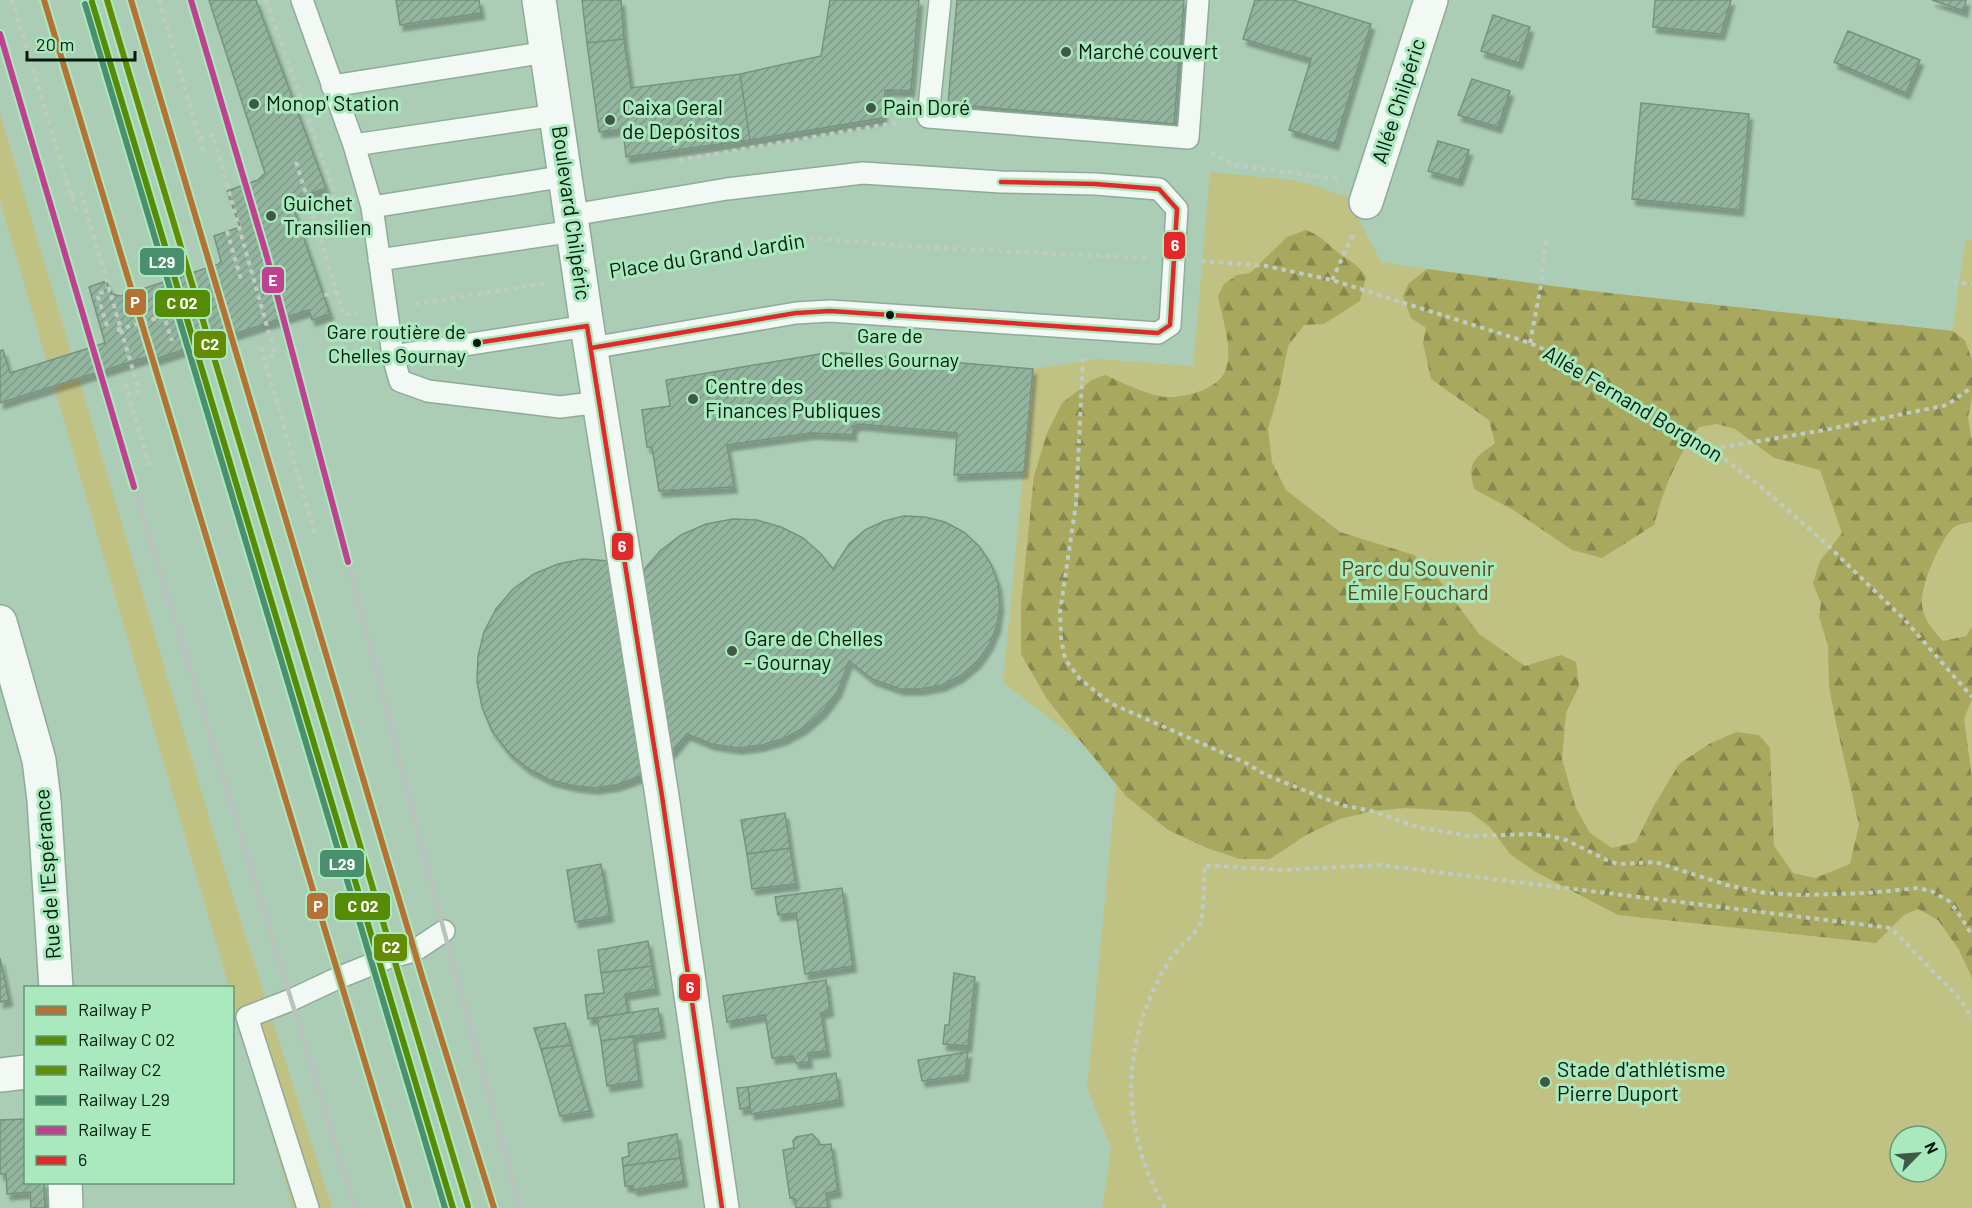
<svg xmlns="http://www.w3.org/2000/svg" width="1972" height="1208" viewBox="0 0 1972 1208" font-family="Barlow,sans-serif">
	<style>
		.green { fill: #c0c284; fill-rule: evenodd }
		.forest { fill: url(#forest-firs) }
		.building { fill: url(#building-hatch); stroke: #779280; stroke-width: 1.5; filter: url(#shadow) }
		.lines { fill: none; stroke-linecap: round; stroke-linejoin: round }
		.lane-casing { stroke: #8faa98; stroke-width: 24 }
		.street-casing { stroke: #8faa98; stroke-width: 36 }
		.path { stroke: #c0cbc4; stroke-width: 4; stroke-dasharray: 4.5 4.5; stroke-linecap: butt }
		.lane { stroke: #f2f8f4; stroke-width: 21 }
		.street { stroke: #f2f8f4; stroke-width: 33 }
		.rail { stroke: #b9c2bc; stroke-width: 4.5 }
		.bus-1-casing { stroke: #a9e9bd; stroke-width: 9 }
		.bus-1 { stroke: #e42729; stroke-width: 4.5 }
		.rail-1-casing { stroke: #a9e9bd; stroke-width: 10 }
		.rail-2-casing { stroke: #a9e9bd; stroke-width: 10 }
		.rail-3-casing { stroke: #a9e9bd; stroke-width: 10 }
		.rail-4-casing { stroke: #a9e9bd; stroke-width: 10 }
		.rail-5-casing { stroke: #a9e9bd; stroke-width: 10 }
		.rail-1 { stroke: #b67134; stroke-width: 6 }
		.rail-2 { stroke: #568b05; stroke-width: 6 }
		.rail-3 { stroke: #638c04; stroke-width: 6 }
		.rail-4 { stroke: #4a8f6e; stroke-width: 6 }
		.rail-5 { stroke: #c04191; stroke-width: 6 }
		.poi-dot { fill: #3e5948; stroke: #a9e9bd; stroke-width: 2 }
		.bus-dot { fill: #031b0c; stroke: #a9e9bd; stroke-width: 2 }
		.labels { text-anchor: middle; stroke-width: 6; stroke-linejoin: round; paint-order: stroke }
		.bus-label { font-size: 20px; fill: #031b0c; stroke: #a9e9bd; text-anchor: end }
		.poi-label { font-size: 21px; fill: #031b0c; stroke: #a9e9bd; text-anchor: start }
		.street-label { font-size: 21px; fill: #031b0c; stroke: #a9e9bd }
		.park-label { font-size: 21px; fill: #51451b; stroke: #a9e9bd }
		.line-badge { stroke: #a9e9bd; stroke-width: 2 }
		.badge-label { font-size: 16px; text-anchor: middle; font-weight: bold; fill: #fff }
	</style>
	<defs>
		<pattern id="forest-firs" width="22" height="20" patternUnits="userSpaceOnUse" patternTransform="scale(1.5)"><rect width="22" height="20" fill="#a8a85f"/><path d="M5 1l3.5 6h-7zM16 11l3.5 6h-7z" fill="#87884d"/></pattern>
		<pattern id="building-hatch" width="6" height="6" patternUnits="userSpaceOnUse" patternTransform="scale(1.5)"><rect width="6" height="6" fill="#93b59f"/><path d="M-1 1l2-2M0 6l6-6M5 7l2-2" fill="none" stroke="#7d9b88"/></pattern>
		<filter id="shadow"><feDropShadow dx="3.5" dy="6" stdDeviation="1.5" flood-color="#0004"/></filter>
	</defs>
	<rect width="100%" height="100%" fill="#abcdb6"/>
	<!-- green -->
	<path class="green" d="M 0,113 L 223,864 L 332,1208 L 293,1208 L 233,1000 L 232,988 L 229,987 L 0,201 Z
		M 1210,172 L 1292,180 L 1314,185 L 1347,197 L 1381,262 L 1545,286 L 1952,331 L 1966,239 L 1972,240 L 1972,1208 L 1102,1208 L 1111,1148 L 1087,1088 L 1116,784 L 1082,743 L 1003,683 L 1033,369 L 1097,359 L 1193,366 ZM 1900,1136 L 1936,1136 L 1936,1172 L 1900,1172 Z"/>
	<!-- forest -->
	<path class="forest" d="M 1306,230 C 1320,236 1322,239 1334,249 C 1346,260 1357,262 1366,277 L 1360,301 L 1324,324 L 1304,325 L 1288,346 L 1279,392 L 1268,429 L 1272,462 L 1286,490 L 1340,532 L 1414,555 L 1440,581 L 1479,634 L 1525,666 L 1561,655 L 1576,662 L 1579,686 L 1566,713 L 1562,759 L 1576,808 L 1590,833 L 1612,848 L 1636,842 L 1652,809 L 1679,764 L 1709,744 L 1736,732 L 1759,735 L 1770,748 L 1774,846 L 1793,873 L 1815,878 L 1850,864 L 1859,825 L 1835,718 L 1829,686 L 1828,645 L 1819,617 L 1821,603 L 1813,583 L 1820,561 L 1842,533 L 1820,470 L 1774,458 L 1735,429 L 1717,424 L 1699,427 C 1677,456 1663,490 1654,525 L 1602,558 L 1572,550 L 1515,511 L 1474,489 C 1467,461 1474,459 1495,443 L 1489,420 L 1431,379 L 1423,343 L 1426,328 L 1411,318 L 1403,296 L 1408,284 L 1427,269 L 1591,291 L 1953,331 L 1965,340 L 1972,360 L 1972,396 L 1968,418 L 1972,442 L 1972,522 C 1966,523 1959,524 1954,527 C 1941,538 1919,588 1922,605 C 1924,621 1933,630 1943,641 L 1966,636 L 1972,627 L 1972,699 L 1964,719 L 1972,778 L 1972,978 L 1959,950 L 1938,920 L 1918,909 L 1904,915 L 1876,943 L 1618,915 L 1534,871 L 1510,854 L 1490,827 L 1470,812 L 1406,808 L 1372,811 L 1340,819 L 1306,835 L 1270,859 L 1240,859 L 1207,848 L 1168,830 L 1126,796 L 1082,743 L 1047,699 L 1021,654 L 1021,605 L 1034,476 L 1047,433 L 1062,403 L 1092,380 L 1105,375 C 1121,382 1149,396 1166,397 C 1185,398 1220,389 1226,369 C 1233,347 1222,318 1218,296 L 1224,284 L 1237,275 L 1250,273 L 1287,237 Z"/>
	<!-- building -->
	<path class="building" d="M 209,0 L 256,0 L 326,188 L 291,201 L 330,314 L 312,320 L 309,310 L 152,360 L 150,356 L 0,403 L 0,351 L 3,350 L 10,373 L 105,343 L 89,287 L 106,281 L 112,294 L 121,296 L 219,264 L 221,261 L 214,236 L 240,227 L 227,191 L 258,180 L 265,173 Z
		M 396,0 L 479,0 L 481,13 L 400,25 Z
		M 582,0 L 621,0 L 624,39 L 587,43 Z
		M 830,0 L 919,0 L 911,91 L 885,90 L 883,118 L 750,140 L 740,74 L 821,56 Z
		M 957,0 L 1184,0 L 1174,124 L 948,104 Z
		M 1255,0 L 1293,0 L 1371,24 L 1335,144 L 1289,130 L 1311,59 L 1243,39 Z
		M 1655,0 L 1731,0 L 1721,34 L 1653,27 Z
		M 1932,0 L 1966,0 L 1964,11 Z
		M 1493,15 L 1530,27 L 1519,63 L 1481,51 Z
		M 1848,31 L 1920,60 L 1906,93 L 1834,62 Z
		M 624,39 L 631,88 L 740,74 L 750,140 L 626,157 L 623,129 L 599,132 L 587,43 Z
		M 1472,79 L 1510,91 L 1498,127 L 1458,115 Z
		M 1641,103 L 1749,114 L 1740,210 L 1632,199 Z
		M 1438,141 L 1469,150 L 1459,180 L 1428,171 Z
		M 831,352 L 1033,369 L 1024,472 L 954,475 L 957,433 L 858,424 L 853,427 L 853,435 L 811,433 L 727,445 L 734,487 L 659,491 L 652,447 L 647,447 L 642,410 L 670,406 L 666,380 Z
		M 904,516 L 925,517 L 945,522 L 964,532 L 979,546 L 991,564 L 998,584 L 1000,605 L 997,626 L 989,645 L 977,662 L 960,676 L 942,685 L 921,689 L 900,689 L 872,679 L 849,661 L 838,691 L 824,710 L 805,727 L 785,738 L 762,745 L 738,748 L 711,744 L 687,734 L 663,762 L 641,776 L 616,785 L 595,788 L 575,786 L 550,780 L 527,768 L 508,752 L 492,731 L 482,707 L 477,682 L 478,656 L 484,632 L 496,609 L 513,589 L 534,574 L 558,564 L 583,559 L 610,561 L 643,571 L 660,551 L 681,535 L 706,524 L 733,519 L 757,520 L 781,527 L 803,538 L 821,554 L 833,569 L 849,544 L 865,530 L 884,521 Z
		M 785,813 L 790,848 L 747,854 L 741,820 Z
		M 790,848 L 796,884 L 752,889 L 747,854 Z
		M 601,864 L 610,916 L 575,922 L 567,870 Z
		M 842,888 L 853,966 L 805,974 L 796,913 L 778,915 L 775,897 Z
		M 648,941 L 652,966 L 601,973 L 598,950 Z
		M 0,958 L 9,1000 L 0,1002 Z
		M 652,966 L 656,989 L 625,994 L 628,1013 L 588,1019 L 585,995 L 604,993 L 601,973 Z
		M 954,973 L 975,977 L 968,1046 L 943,1044 L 945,1025 L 949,1025 Z
		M 826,980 L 830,1010 L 821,1013 L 827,1051 L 808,1053 L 809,1062 L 796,1063 L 793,1056 L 772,1058 L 765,1015 L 727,1022 L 723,996 Z
		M 658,1008 L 662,1032 L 601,1041 L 597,1018 Z
		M 565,1023 L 571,1045 L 541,1049 L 534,1028 Z
		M 633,1036 L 639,1081 L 607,1086 L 601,1041 Z
		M 571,1045 L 590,1111 L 560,1116 L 541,1049 Z
		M 968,1052 L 965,1075 L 922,1081 L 918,1060 Z
		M 836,1073 L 840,1100 L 751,1114 L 748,1087 Z
		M 748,1087 L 750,1107 L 740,1109 L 737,1088 Z
		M 26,1119 L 26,1182 L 44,1182 L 45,1208 L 31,1208 L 30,1192 L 7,1194 L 6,1174 L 0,1174 L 0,1120 Z
		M 677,1134 L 680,1158 L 623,1166 L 622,1158 L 629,1156 L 628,1143 Z
		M 812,1134 L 819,1141 L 819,1145 L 831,1144 L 838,1191 L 826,1193 L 828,1208 L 796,1208 L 795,1199 L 790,1198 L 783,1150 L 794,1148 L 793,1141 L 796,1137 Z
		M 680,1158 L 684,1181 L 634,1190 L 633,1186 L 625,1186 L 623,1166 Z"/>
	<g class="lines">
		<defs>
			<path id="lane" d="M 302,0 L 354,145 L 372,207 L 393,356 L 400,381 L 428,391 L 560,407 L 600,402
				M 940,0 L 928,117 L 1188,138 L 1198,0
				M 332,86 L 547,52
				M 354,145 L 556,115
				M 372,207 L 566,176
				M 572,215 L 727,189 L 863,173 L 1001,182 L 1095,184 L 1159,189 L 1177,209 L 1170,325 L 1158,333 L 830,311 L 796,313 L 591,348
				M 379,260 L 574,231
				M 393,356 L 587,326
				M 308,1208 L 247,1017 L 291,1000 L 338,978 L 385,959 L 414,951 L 444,931"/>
			<path id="street" d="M 539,0 L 587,326 L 662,796 L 722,1208
				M 1366,202 L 1431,0
				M 0,622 L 39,760 L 44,800 L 56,988
				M 0,1075 L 26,1072
				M 65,1182 L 66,1208"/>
		</defs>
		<!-- lane casing -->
		<use href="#lane" class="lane-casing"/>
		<!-- street casing -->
		<use href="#street" class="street-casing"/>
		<!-- path -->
		<path class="path" d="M 12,0 L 76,212
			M 159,0 L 204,154
			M 266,0 L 335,194 L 318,231
			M 200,138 L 213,135 L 275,355 L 264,358
			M 1211,152 L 1234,165 L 1338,179
			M 679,160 L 900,122
			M 296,162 L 344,315 L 358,313
			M 71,196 L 81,193 L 139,391 L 128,394
			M 227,231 L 242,283
			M 1201,261 L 1266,266 L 1332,280 L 1530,343 L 1567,360 L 1711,449 L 1759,485 L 1823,541 L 1904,619 L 1972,697
			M 614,272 L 795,239 L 821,239 L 919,247 L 1146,258
			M 1332,280 L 1354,233
			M 1953,282 L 1972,284
			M 324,295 L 337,292
			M 415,304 L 547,283
			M 107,326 L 97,294 L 110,290
			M 117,330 L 164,316 L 172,341
			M 1530,343 L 1541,285 L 1546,238
			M 261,347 L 315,534
			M 1083,358 L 1076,504 L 1060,612 L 1061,638 L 1065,659 L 1080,679 L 1110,703 L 1246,763 L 1266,775 L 1341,805 L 1372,811 L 1420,828 L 1470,836 L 1534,834 L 1550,836 L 1566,840 L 1611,862 L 1619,864 L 1655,862 L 1727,885 L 1765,893 L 1803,895 L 1868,893 L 1918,888 L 1931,891 L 1949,901 L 1957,911 L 1972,935
			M 125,384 L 150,467
			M 1712,449 L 1830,429 L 1947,405 L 1972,387
			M 1165,1208 C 1121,1131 1120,1049 1163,971 C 1169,960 1177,951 1185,942 C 1190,937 1198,930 1200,924 C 1204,914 1204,878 1205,865 L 1282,870 L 1379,865 L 1891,928 L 1960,999 L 1972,1018"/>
		<!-- lane -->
		<use href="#lane" class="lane"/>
		<!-- street -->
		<use href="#street" class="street"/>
		<!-- rail -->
		<path class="rail" d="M 134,487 L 355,1208
			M 348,562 L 444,931 L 520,1208"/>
		<defs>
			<path id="bus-1" d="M 587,326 L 662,796 L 722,1208
				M 476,343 L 587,326
				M 591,348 L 796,313 L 830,311 L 1158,333 L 1170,325 L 1177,209 L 1159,189 L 1095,184 L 1001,182"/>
		</defs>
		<!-- bus-1 casing -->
		<use href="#bus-1" class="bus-1-casing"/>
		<!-- bus-1 -->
		<use href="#bus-1" class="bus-1"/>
		<defs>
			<path id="rail-1" d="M 44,0 L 409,1208
				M 131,0 L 421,973 L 494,1208"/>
			<path id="rail-2" d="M 92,2 L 453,1208"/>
			<path id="rail-3" d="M 107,0 L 468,1206"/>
			<path id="rail-4" d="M 85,4 L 445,1208"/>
			<path id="rail-5" d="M 191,0 L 267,257 L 348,562
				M 0,34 L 134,487"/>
		</defs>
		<!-- rail-1 casing -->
		<use href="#rail-1" class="rail-1-casing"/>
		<!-- rail-2 casing -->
		<use href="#rail-2" class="rail-2-casing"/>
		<!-- rail-3 casing -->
		<use href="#rail-3" class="rail-3-casing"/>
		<!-- rail-4 casing -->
		<use href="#rail-4" class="rail-4-casing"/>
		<!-- rail-5 casing -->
		<use href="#rail-5" class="rail-5-casing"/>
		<!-- rail-1 -->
		<use href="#rail-1" class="rail-1"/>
		<!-- rail-2 -->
		<use href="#rail-2" class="rail-2"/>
		<!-- rail-3 -->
		<use href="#rail-3" class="rail-3"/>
		<!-- rail-4 -->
		<use href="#rail-4" class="rail-4"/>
		<!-- rail-5 -->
		<use href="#rail-5" class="rail-5"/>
	</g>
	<!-- markers -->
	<g class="poi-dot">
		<circle cx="1066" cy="52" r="6"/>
		<circle cx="254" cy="104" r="6"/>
		<circle cx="871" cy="108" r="6"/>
		<circle cx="610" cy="120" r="6"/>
		<circle cx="271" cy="216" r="6"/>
		<circle cx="693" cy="399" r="6"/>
		<circle cx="732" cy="651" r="6"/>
		<circle cx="1545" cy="1082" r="6"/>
	</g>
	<g class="bus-dot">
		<circle cx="890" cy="315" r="5"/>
		<circle cx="477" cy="343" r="5"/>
	</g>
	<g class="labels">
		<!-- bus labels -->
		<g class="bus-label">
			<text x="466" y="339">Gare routière de<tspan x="466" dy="24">Chelles Gournay</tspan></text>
			<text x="890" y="343" text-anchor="middle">Gare de<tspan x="890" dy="24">Chelles Gournay</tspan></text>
		</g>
		<!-- poi labels -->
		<g class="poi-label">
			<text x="1078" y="59">Marché couvert</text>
			<text x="266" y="111">Monop' Station</text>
			<text x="622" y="115">Caixa Geral<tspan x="622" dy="24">de Depósitos</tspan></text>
			<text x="883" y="115">Pain Doré</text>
			<text x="283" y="211">Guichet<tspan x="283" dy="24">Transilien</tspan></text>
			<text x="705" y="394">Centre des<tspan x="705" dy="24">Finances Publiques</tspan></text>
			<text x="744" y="646">Gare de Chelles<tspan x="744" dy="24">- Gournay</tspan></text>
			<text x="1557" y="1077">Stade d'athlétisme<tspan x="1557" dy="24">Pierre Duport</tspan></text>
		</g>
		<!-- street labels -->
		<g class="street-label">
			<text transform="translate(1399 101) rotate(-72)" y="7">Allée Chilpéric</text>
			<text transform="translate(571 213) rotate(82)" y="7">Boulevard Chilpéric</text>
			<text transform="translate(707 256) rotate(-9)" y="7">Place du Grand Jardin</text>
			<text transform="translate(1633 404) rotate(31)" y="7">Allée Fernand Borgnon</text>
			<text transform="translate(48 874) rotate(-94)" y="7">Rue de l'Espérance</text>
		</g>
		<!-- park labels -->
		<g class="park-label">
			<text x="1418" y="576">Parc du Souvenir<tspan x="1418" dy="24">Émile Fouchard</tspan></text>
		</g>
	</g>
	<g class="line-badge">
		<rect x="1163" y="231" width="23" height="29" rx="6" fill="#e42729"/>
		<rect x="139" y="247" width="46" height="29" rx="6" fill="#4a8f6e"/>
		<rect x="261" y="266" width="24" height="28" rx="6" fill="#c04191"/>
		<rect x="124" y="288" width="23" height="28" rx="6" fill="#b67134"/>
		<rect x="154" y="289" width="57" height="29" rx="6" fill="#568b05"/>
		<rect x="193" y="330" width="34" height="29" rx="6" fill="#638c04"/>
		<rect x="611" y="532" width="23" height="29" rx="6" fill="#e42729"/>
		<rect x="319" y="849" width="46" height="29" rx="6" fill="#4a8f6e"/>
		<rect x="306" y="892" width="23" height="28" rx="6" fill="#b67134"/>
		<rect x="334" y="892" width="57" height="29" rx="6" fill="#568b05"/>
		<rect x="373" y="933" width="35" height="29" rx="6" fill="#638c04"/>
		<rect x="678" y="973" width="23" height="29" rx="6" fill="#e42729"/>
	</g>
	<g class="badge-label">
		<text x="1175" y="251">6</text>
		<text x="162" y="268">L29</text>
		<text x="273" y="286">E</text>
		<text x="135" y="308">P</text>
		<text x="182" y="309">C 02</text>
		<text x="210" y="350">C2</text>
		<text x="622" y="552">6</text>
		<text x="342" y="870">L29</text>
		<text x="318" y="912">P</text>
		<text x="363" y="912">C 02</text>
		<text x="391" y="953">C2</text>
		<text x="690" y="993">6</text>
	</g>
	<!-- legend -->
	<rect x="24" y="986" width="210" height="198" fill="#a9e9bd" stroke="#679776" stroke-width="1.5"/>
	<rect x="36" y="1006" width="30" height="9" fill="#b67134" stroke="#679776" stroke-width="1.5"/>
	<text x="78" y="1016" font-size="18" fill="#031b0c">Railway P</text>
	<rect x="36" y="1036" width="30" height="9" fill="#568b05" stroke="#679776" stroke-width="1.5"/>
	<text x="78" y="1046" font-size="18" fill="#031b0c">Railway C 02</text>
	<rect x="36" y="1066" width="30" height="9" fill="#638c04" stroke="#679776" stroke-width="1.5"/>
	<text x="78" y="1076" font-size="18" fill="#031b0c">Railway C2</text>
	<rect x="36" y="1096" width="30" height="9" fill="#4a8f6e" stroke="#679776" stroke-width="1.5"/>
	<text x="78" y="1106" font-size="18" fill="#031b0c">Railway L29</text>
	<rect x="36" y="1126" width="30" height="9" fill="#c04191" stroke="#679776" stroke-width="1.5"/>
	<text x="78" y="1136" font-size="18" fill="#031b0c">Railway E</text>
	<rect x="36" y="1156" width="30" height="9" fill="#e42729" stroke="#679776" stroke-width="1.5"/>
	<text x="78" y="1166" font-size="18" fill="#031b0c">6</text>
	<!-- north arrow -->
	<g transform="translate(1918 1154) rotate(65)"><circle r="28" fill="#a9e9bd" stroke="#679776" stroke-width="1.5"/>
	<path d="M0-4.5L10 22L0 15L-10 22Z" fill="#3e5948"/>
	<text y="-9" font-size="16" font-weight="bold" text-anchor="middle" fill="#031b0c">N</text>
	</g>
	<!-- scale -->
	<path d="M27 51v9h108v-9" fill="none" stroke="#031b0c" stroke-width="3"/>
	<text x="36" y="51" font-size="18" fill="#031b0c" stroke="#a9e9bd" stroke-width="4.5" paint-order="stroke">20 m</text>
</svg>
